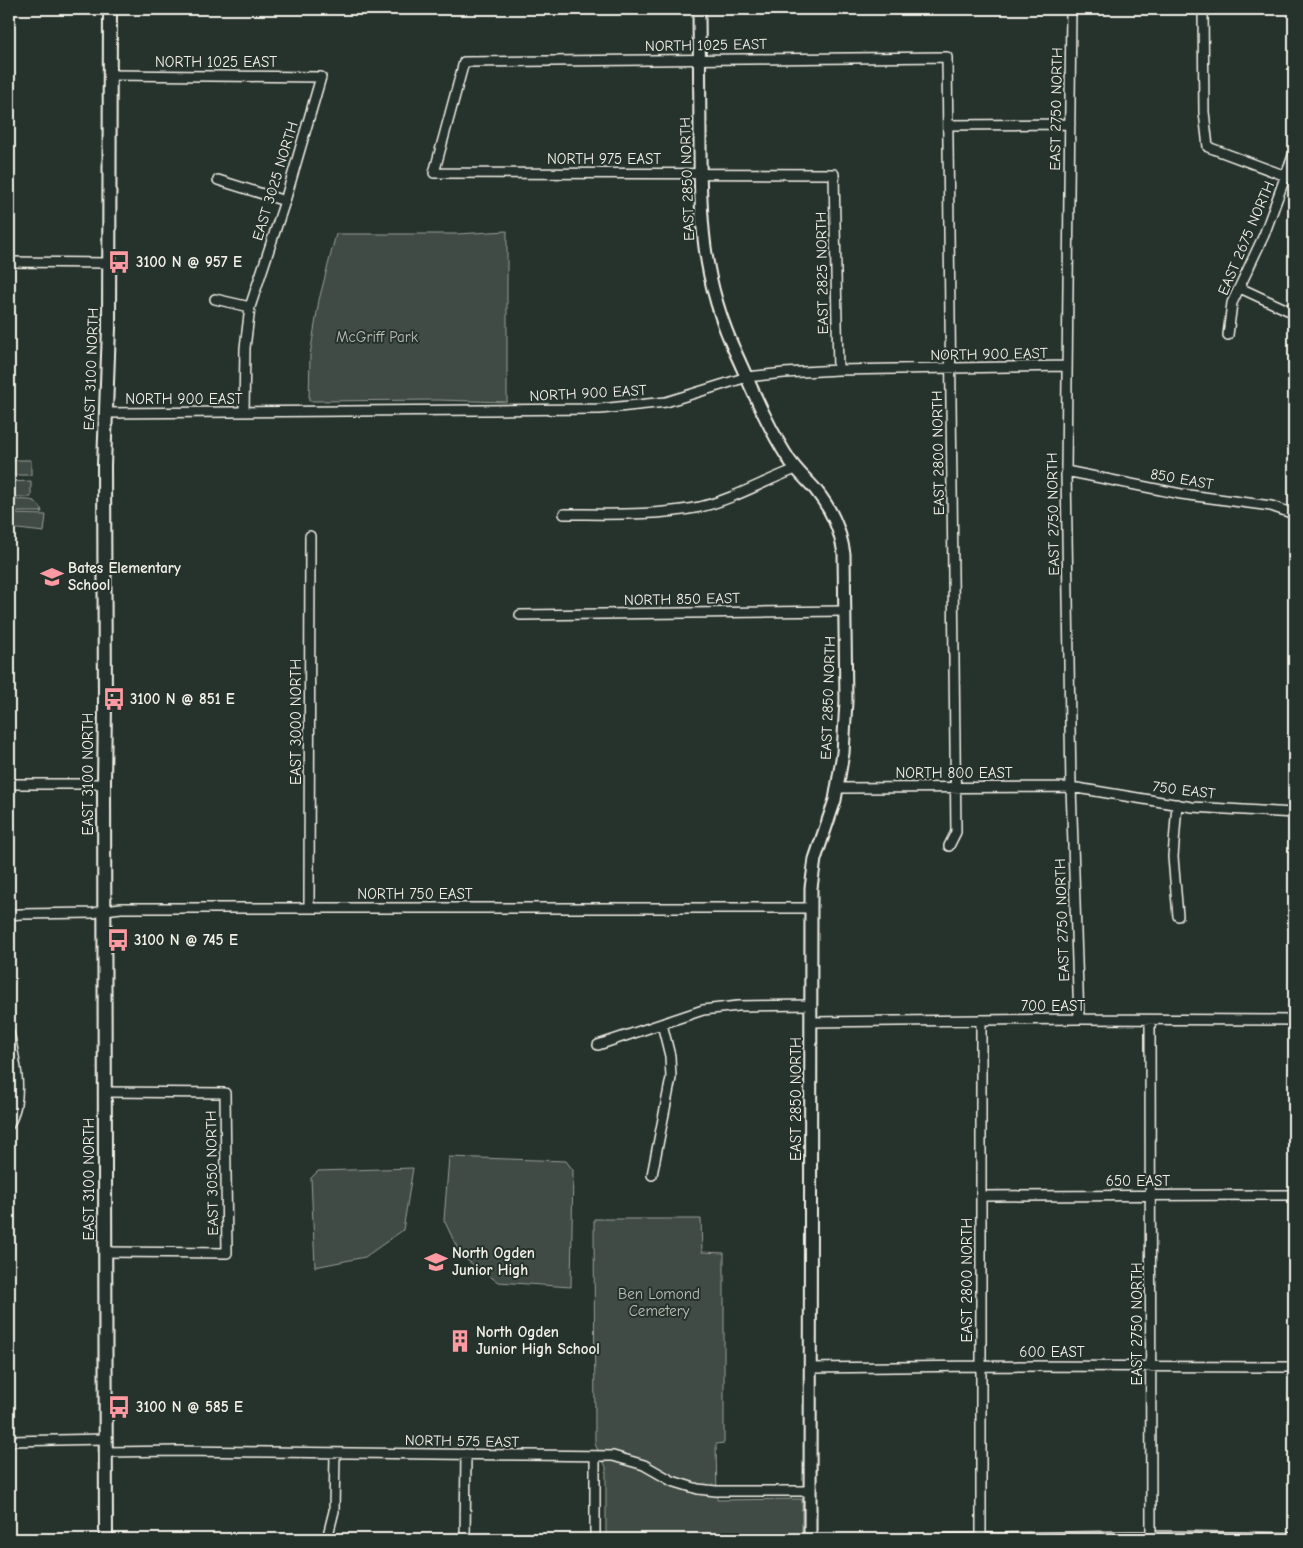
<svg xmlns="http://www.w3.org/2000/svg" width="1303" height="1548" viewBox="0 0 1303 1548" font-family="'Comic Neue',sans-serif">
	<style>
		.green { fill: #414b45; stroke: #9a9e96 }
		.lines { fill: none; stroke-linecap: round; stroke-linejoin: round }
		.minor-casing { stroke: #f4f1e8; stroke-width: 12 }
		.tertiary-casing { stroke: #f4f1e8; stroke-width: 15 }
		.secondary-casing { stroke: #f4f1e8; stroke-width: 16 }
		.minor { stroke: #26332d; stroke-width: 9 }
		.tertiary { stroke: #26332d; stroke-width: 11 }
		.secondary { stroke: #26332d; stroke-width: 12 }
		.labels { text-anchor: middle; stroke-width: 4; stroke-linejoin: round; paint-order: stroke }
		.street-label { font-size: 15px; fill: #f4f1e8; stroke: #26332d }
		.poi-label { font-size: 15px; font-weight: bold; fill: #f4f1e8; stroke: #26332d; text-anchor: start }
		.park-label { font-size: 15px; fill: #bebfb7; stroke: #26332d }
	</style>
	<rect width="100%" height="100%" fill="#26332d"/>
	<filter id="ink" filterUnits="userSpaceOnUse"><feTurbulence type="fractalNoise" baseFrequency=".02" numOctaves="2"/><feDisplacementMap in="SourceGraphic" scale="10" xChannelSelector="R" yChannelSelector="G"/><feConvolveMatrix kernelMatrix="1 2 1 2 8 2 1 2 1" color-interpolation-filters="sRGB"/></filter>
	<g filter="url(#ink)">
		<!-- green -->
		<path class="green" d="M 507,231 L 507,402 L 438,400 L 309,401 L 310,355 L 319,300 L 336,234 L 457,234 Z
			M 9,460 L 31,460 L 31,475 L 9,475 Z
			M 31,481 L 31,497 L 9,497 L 9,482 Z
			M 13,500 C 26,500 39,497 42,512 L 13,512 Z
			M 11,514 L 46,515 L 44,532 L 9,528 Z
			M 449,1157 L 566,1161 L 573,1170 L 571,1287 L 498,1282 L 461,1256 L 444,1220 Z
			M 413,1168 L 403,1230 L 365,1257 L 315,1267 L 311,1178 L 318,1171 Z
			M 594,1219 L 701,1219 L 702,1252 L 724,1253 L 724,1443 L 716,1444 L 717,1500 L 802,1499 L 802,1539 L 606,1539 L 606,1467 L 595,1444 Z"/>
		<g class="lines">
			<defs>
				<path id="minor" d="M 1071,9 L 1066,471 L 1071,787 L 1079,1019
					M 1203,9 L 1204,112 L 1208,147 L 1294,179
					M 110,75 L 321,77 L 285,201 L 250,307 L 245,348 L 244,412
					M 948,125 L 1070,124
					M 218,180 L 285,201
					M 9,262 L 109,263
					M 1240,288 L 1294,313
					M 215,299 L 250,307
					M 1228,335 L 1232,303 L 1264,235 L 1294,153
					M 838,370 L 834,174 L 434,173 L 464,62 L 947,57 L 956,832 L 949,846
					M 106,413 L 600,409 L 666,402 L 747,377 L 784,373 L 838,370 L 1067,366
					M 1066,471 L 1181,494 L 1271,506 L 1294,514
					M 564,514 C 609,514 656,516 700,507 C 734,499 764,481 796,469
					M 520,615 L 845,611
					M 9,784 L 104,784
					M 837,788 L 1071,787 L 1192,807 L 1294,813
					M 1177,804 L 1173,857 L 1178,916
					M 309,908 L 310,536
					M 9,915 L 21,914 L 94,913 L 105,910 L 121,908 L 811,908
					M 981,1020 L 981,1539
					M 1150,1020 L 1151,1539
					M 811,1022 L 1079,1019 L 1294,1020
					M 9,1033 C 16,1064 24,1096 9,1125
					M 598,1045 L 703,1010 L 738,1006 L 811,1005
					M 105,1092 L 225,1093 L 227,1253 L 105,1252
					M 652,1175 L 671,1078 L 670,1056 L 662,1024
					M 981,1196 L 1294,1195
					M 810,1368 L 981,1366 L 1294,1367
					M 9,1441 L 106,1439
					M 106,1452 L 179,1451 L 613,1456 L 644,1465 L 672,1481 L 698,1489 L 716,1491 L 810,1491
					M 595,1456 L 595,1539
					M 327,1539 L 334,1511 L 335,1453
					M 465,1539 L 466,1454
					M 918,1539 L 1151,1536 L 1294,1538"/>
				<path id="tertiary" d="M 699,9 C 699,50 700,92 700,134 C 700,217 701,279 737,356 C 752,389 768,427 788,458 C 795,469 806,479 815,489 C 831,509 840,528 844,554 L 846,701 L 843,753 L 835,800 L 815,859 L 811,888 L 810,1539"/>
				<path id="secondary" d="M 106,1539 L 104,784 L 105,704 L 104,465 L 109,328 L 110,9"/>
			</defs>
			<!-- minor casing -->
			<use href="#minor" class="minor-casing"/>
			<!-- tertiary casing -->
			<use href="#tertiary" class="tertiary-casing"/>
			<!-- secondary casing -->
			<use href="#secondary" class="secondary-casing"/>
			<!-- minor -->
			<use href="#minor" class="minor"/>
			<!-- tertiary -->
			<use href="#tertiary" class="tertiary"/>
			<!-- secondary -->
			<use href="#secondary" class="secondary"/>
		</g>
	</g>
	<!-- icons -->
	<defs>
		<symbol id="bus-bare" viewBox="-9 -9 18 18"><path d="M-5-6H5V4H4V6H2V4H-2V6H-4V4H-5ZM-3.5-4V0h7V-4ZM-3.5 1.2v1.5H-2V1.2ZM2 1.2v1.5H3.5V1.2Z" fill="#ff9aa2" stroke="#26332d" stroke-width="2.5" paint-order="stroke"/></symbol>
		<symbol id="school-bare" viewBox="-9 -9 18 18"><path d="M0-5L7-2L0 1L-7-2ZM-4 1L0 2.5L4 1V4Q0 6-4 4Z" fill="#ff9aa2" stroke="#26332d" stroke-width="2.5" paint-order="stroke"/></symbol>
		<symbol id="building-bare" viewBox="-9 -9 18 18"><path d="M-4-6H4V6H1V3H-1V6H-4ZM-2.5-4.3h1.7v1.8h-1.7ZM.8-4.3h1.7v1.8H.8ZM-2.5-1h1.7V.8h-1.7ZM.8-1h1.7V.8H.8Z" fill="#ff9aa2" stroke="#26332d" stroke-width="2.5" paint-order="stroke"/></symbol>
	</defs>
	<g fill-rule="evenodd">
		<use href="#bus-bare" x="103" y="246" width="32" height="32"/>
		<use href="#school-bare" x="36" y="561" width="32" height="32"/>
		<use href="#bus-bare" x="98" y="683" width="32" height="32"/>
		<use href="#bus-bare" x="102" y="924" width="32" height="32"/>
		<use href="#school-bare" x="420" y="1246" width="32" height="32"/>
		<use href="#building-bare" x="444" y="1325" width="32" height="32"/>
		<use href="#bus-bare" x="103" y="1391" width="32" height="32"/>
	</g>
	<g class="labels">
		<!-- street labels -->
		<g class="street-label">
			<text transform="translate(706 45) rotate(-1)" y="5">NORTH 1025 EAST</text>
			<text x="216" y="67">NORTH 1025 EAST</text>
			<text transform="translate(1056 109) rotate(-89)" y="5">EAST 2750 NORTH</text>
			<text x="604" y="164">NORTH 975 EAST</text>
			<text transform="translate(687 179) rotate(-92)" y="5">EAST 2850 NORTH</text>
			<text transform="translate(275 181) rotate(-73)" y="5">EAST 3025 NORTH</text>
			<text transform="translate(1246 238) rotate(-67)" y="5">EAST 2675 NORTH</text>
			<text transform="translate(822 273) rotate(-91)" y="5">EAST 2825 NORTH</text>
			<text transform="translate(989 354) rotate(-1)" y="5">NORTH 900 EAST</text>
			<text transform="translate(91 369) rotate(-88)" y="5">EAST 3100 NORTH</text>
			<text transform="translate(588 393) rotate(-3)" y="5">NORTH 900 EAST</text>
			<text x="184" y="404">NORTH 900 EAST</text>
			<text transform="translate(938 453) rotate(-91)" y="5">EAST 2800 NORTH</text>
			<text transform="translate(1182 479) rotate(10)" y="5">850 EAST</text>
			<text transform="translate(1053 514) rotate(-91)" y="5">EAST 2750 NORTH</text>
			<text transform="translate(682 599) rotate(-1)" y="5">NORTH 850 EAST</text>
			<text transform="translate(828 698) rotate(-88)" y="5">EAST 2850 NORTH</text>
			<text transform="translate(296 722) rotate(-90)" y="5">EAST 3000 NORTH</text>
			<text x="954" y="778">NORTH 800 EAST</text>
			<text transform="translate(88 774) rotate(-90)" y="5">EAST 3100 NORTH</text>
			<text transform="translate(1184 790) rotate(7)" y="5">750 EAST</text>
			<text x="415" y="899">NORTH 750 EAST</text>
			<text transform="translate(1062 920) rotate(-92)" y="5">EAST 2750 NORTH</text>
			<text x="1053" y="1011">700 EAST</text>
			<text transform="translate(796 1099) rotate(-90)" y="5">EAST 2850 NORTH</text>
			<text transform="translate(212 1173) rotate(-91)" y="5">EAST 3050 NORTH</text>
			<text transform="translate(89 1179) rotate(-90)" y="5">EAST 3100 NORTH</text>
			<text x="1138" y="1186">650 EAST</text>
			<text transform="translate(967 1280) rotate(-90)" y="5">EAST 2800 NORTH</text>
			<text transform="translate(1137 1324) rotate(-90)" y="5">EAST 2750 NORTH</text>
			<text x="1052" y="1357">600 EAST</text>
			<text transform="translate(462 1441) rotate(1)" y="5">NORTH 575 EAST</text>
		</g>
		<!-- poi labels -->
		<g class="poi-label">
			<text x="136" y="267">3100 N @ 957 E</text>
			<text x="68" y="573">Bates Elementary<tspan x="68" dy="17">School</tspan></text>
			<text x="130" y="704">3100 N @ 851 E</text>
			<text x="134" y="945">3100 N @ 745 E</text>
			<text x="452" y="1258">North Ogden<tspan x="452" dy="17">Junior High</tspan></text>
			<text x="476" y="1337">North Ogden<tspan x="476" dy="17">Junior High School</tspan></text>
			<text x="136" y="1412">3100 N @ 585 E</text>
		</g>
		<!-- park labels -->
		<g class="park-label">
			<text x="377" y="342">McGriff Park</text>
			<text x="659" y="1299">Ben Lomond<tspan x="659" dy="17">Cemetery</tspan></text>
		</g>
	</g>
	<!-- margin -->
	<rect width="1303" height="1548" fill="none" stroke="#26332d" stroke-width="30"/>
	<rect x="15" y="15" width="1273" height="1518" fill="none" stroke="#f4f1e8" stroke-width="2" filter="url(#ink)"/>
</svg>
